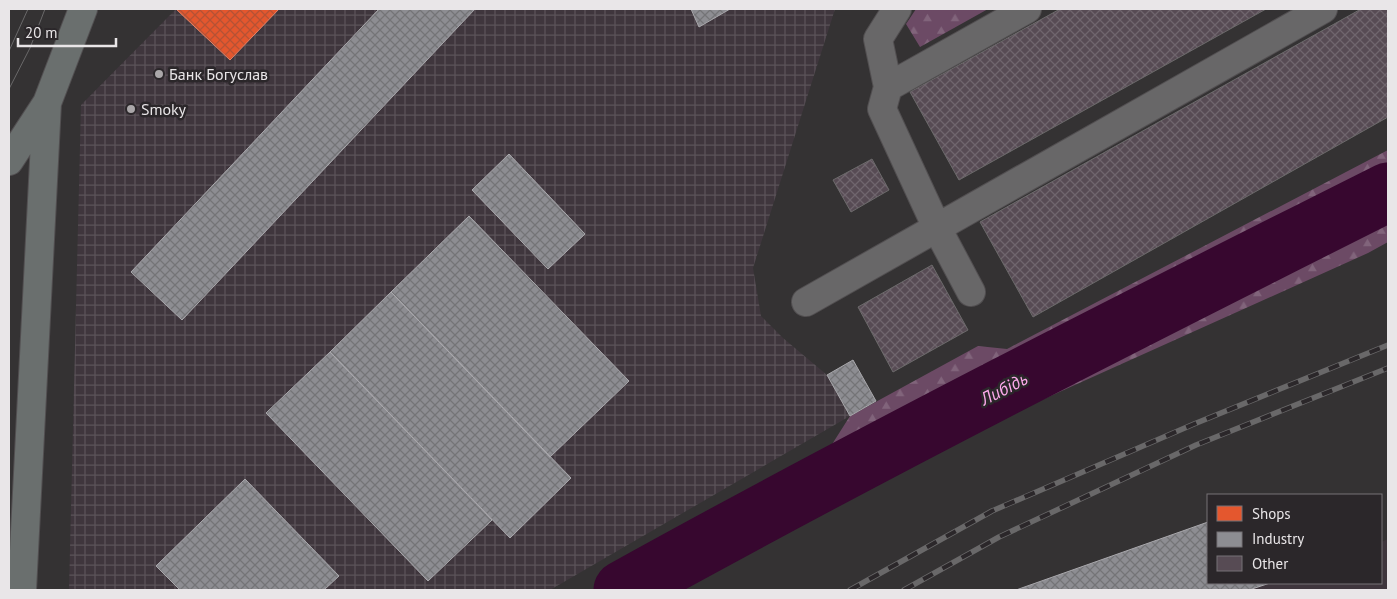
<svg xmlns="http://www.w3.org/2000/svg" width="1397" height="599" viewBox="0 0 1397 599" font-family="'PT Sans',sans-serif">
	<style>
		.built { fill: #3f363d }
		.industrial { fill: url(#industrial-grid) }
		.forest { fill: url(#forest-firs) }
		.shops { fill: url(#shops-cross-hatch); stroke: #e68266 }
		.industry { fill: url(#industry-cross-hatch); stroke: #a9a8ac }
		.lines { fill: none; stroke-linecap: round; stroke-linejoin: round }
		.river { stroke: #37072f; stroke-width: 59 }
		.building { fill: url(#building-cross-hatch); stroke: #6c6a6b }
		.minor-casing { stroke: #524f51; stroke-width: 30 }
		.major-casing { stroke: #524f51; stroke-width: 30 }
		.minor { stroke: #686768; stroke-width: 28 }
		.major { stroke: #6a6f6e; stroke-width: 28 }
		.tram { stroke: #696869; stroke-width: 1 }
		.rail-casing { stroke: #696869; stroke-width: 5.5 }
		.rail { stroke: #2b272a; stroke-width: 4; stroke-dasharray: 11; stroke-linecap: butt }
		.poi-dot { fill: #aaa7a9; stroke: #2b272a; stroke-width: 2 }
		.labels { text-anchor: middle; stroke-width: 5; stroke-linejoin: round; paint-order: stroke }
		.poi-label { font-size: 16px; fill: #e9e6e8; stroke: #2b272a; text-anchor: start }
		.water-label { font-size: 18px; font-style: italic; fill: #fca9ea; stroke: #2b272a }
	</style>
	<defs>
		<pattern id="industrial-grid" width="8" height="8" patternUnits="userSpaceOnUse" patternTransform="scale(1.25)"><rect width="8" height="8" fill="#3f363d"/><path d="M0 4h8M4 0v8" fill="none" stroke="#5b5359"/></pattern>
		<pattern id="forest-firs" width="22" height="20" patternUnits="userSpaceOnUse" patternTransform="scale(1.25)"><rect width="22" height="20" fill="#6c4a65"/><path d="M5 1l3.5 6h-7zM16 11l3.5 6h-7z" fill="#81647b"/></pattern>
		<pattern id="shops-cross-hatch" width="8" height="8" patternUnits="userSpaceOnUse" patternTransform="scale(1.25)"><rect width="8" height="8" fill="#e4572e"/><path d="M0 0l8 8M0 8l8-8" fill="none" stroke="#b55235"/></pattern>
		<pattern id="industry-cross-hatch" width="8" height="8" patternUnits="userSpaceOnUse" patternTransform="scale(1.25)"><rect width="8" height="8" fill="#8d8d92"/><path d="M0 0l8 8M0 8l8-8" fill="none" stroke="#747477"/></pattern>
		<pattern id="building-cross-hatch" width="8" height="8" patternUnits="userSpaceOnUse" patternTransform="scale(1.25)"><rect width="8" height="8" fill="#574b54"/><path d="M0 0l8 8M0 8l8-8" fill="none" stroke="#6f656d"/></pattern>
	</defs>
	<rect width="100%" height="100%" fill="#343233"/>
	<!-- built -->
	<path class="built" d="M 1388,539 L 1388,590 L 1249,590 L 1270,583 L 1381,583 L 1381,542 Z"/>
	<!-- industrial -->
	<path class="industrial" d="M 176,9 L 835,9 L 753,268 L 761,316 L 783,338 L 827,375 L 850,416 L 550,590 L 69,590 L 81,105 Z"/>
	<!-- forest -->
	<path class="forest" d="M 916,9 L 988,9 L 920,47 L 906,24 Z
		M 1388,150 L 1388,242 L 1368,253 L 1006,416 L 966,425 L 913,457 L 864,479 L 828,490 L 817,468 L 850,416 L 978,346 L 1007,349 Z"/>
	<!-- shops -->
	<path class="shops" d="M 176,9 L 279,9 L 230,60 Z"/>
	<!-- industry -->
	<path class="industry" d="M 379,9 L 475,9 L 182,320 L 131,272 Z
		M 691,9 L 730,9 L 699,27 Z
		M 509,154 L 585,234 L 548,269 L 472,190 Z
		M 469,216 L 629,381 L 550,457 L 391,292 Z
		M 391,292 L 571,478 L 510,538 L 330,352 Z
		M 330,352 L 492,520 L 428,581 L 266,413 Z
		M 853,360 L 876,401 L 850,416 L 827,375 Z
		M 245,479 L 339,576 L 324,590 L 180,590 L 156,566 Z
		M 1208,522 L 1208,583 L 1270,583 L 1249,590 L 1016,590 Z"/>
	<g class="lines">
		<!-- river -->
		<path class="river" d="M 623,590 C 874,451 1131,321 1388,192"/>
	</g>
	<!-- building -->
	<path class="building" d="M 1060,9 L 1266,9 L 959,180 L 910,92 Z
		M 1361,9 L 1388,9 L 1388,117 L 1033,317 L 980,222 Z
		M 872,159 L 889,190 L 851,212 L 833,180 Z
		M 932,265 L 968,330 L 893,372 L 858,307 Z"/>
	<g class="lines">
		<defs>
			<path id="minor" d="M 897,9 L 878,39 L 888,87 L 882,109 L 937,228 L 971,292
				M 888,87 L 1027,9
				M 806,302 L 1323,9"/>
			<path id="major" d="M 9,161 L 47,103 L 83,9
				M 22,590 L 47,103"/>
		</defs>
		<!-- minor casing -->
		<use href="#minor" class="minor-casing"/>
		<!-- major casing -->
		<use href="#major" class="major-casing"/>
		<!-- minor -->
		<use href="#minor" class="minor"/>
		<!-- major -->
		<use href="#major" class="major"/>
		<!-- tram -->
		<path class="tram" d="M 9,51 L 28,9
			M 9,89 L 30,48 L 45,9"/>
		<defs>
			<path id="rail" d="M 850,590 L 992,511 L 1194,424 L 1388,345
				M 904,590 L 999,537 L 1196,445 L 1388,368"/>
		</defs>
		<!-- rail casing -->
		<use href="#rail" class="rail-casing"/>
		<!-- rail -->
		<use href="#rail" class="rail"/>
	</g>
	<!-- markers -->
	<g class="poi-dot">
		<circle cx="159" cy="74" r="5"/>
		<circle cx="131" cy="109" r="5"/>
	</g>
	<g class="labels">
		<!-- poi labels -->
		<g class="poi-label">
			<text x="169" y="80">Банк Богуслав</text>
			<text x="141" y="115">Smoky</text>
		</g>
		<!-- water labels -->
		<g class="water-label">
			<text transform="translate(1004 389) rotate(-27)" y="6">Либідь</text>
		</g>
	</g>
	<!-- border -->
	<rect width="1397" height="599" fill="none" stroke="#e9e6e8" stroke-width="20"/>
	<!-- legend -->
	<rect x="1207" y="494" width="175" height="90" fill="#2b272a" stroke="#777376"/>
	<rect x="1217" y="506" width="25" height="15" fill="#e4572e" stroke="#777376"/>
	<text x="1252" y="519" font-size="15" fill="#e9e6e8">Shops</text>
	<rect x="1217" y="532" width="25" height="15" fill="#8d8d92" stroke="#777376"/>
	<text x="1252" y="544" font-size="15" fill="#e9e6e8">Industry</text>
	<rect x="1217" y="556" width="25" height="15" fill="#574b54" stroke="#777376"/>
	<text x="1252" y="569" font-size="15" fill="#e9e6e8">Other</text>
	<!-- scale -->
	<path d="M18 38v8h98v-8" fill="none" stroke="#e9e6e8" stroke-width="2.5"/>
	<text x="25" y="38" font-size="15" fill="#e9e6e8" stroke="#2b272a" stroke-width="4" paint-order="stroke">20 m</text>
</svg>
